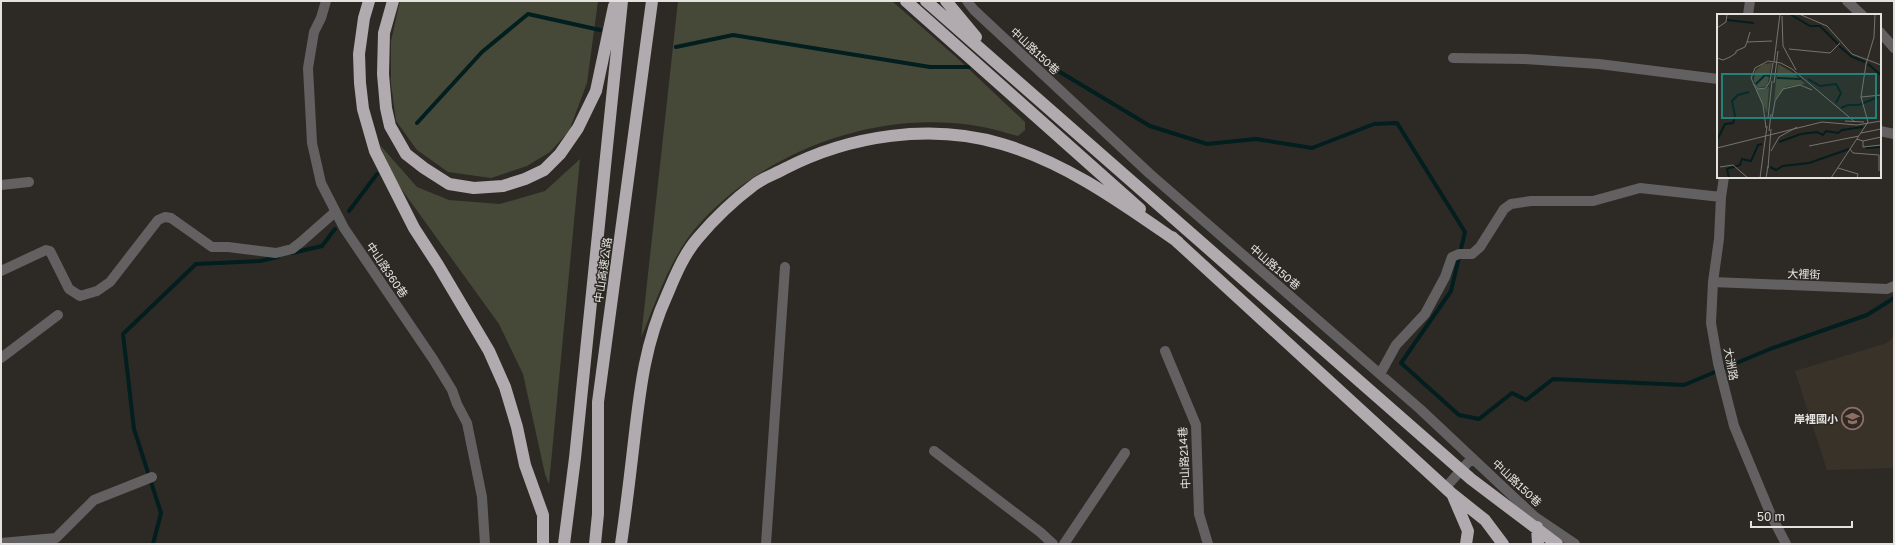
<svg xmlns="http://www.w3.org/2000/svg" width="1895" height="545" viewBox="0 0 1895 545" font-family="'Golos Text','Noto Sans TC',sans-serif">
	<style>
		.built { fill: #393228 }
		.green { fill: #464938 }
		.lines { fill: none; stroke-linecap: round; stroke-linejoin: round }
		.stream { stroke: #021e1f; stroke-width: 4 }
		.minor { stroke: #636062; stroke-width: 10 }
		.highway { stroke: #b1abaf; stroke-width: 12 }
		.labels { text-anchor: middle; stroke-width: 3; stroke-linejoin: round; paint-order: stroke }
		.street-label { font-size: 11px; fill: #e4e2df; stroke: #2d2a25 }
		.poi-label { font-size: 11px; font-weight: bold; fill: #e4e2df; stroke: #2d2a25; text-anchor: end }
		.inset-river { fill: none; stroke: #021e1f; stroke-width: 2 }
		.inset-road { fill: none; stroke: #76746f; stroke-width: 1 }
		.view { fill: #248179; fill-opacity: 0.15; stroke: #248179; stroke-width: 2 }
		.inset-edge { fill: none; stroke: #e4e2df; stroke-width: 2 }
	</style>
	<rect width="100%" height="100%" fill="#2d2a25"/>
	<!-- built -->
	<path class="built" d="M 1894,336 L 1894,468 L 1827,470 L 1795,371 L 1887,343 Z"/>
	<!-- green -->
	<path class="green" d="M 400,1 L 598,1 L 587,83 L 569,131 L 550,152 L 527,166 L 491,178 L 448,172 L 417,150 L 396,121 L 391,84 L 391,41 Z
		M 678,1 L 892,1 L 956,57 L 1025,122 L 1025,130 L 1018,136 C 1003,132 987,127 971,125 C 875,111 768,150 702,221 C 672,252 657,299 641,338 Z
		M 379,144 L 417,187 L 449,200 L 500,204 L 545,191 L 580,159 L 549,484 L 545,474 L 523,374 L 499,324 L 397,183 Z"/>
	<g class="lines">
		<!-- stream -->
		<path class="stream" d="M 676,47 L 733,35 L 930,67 L 969,67
			M 1055,69 L 1150,126 L 1207,144 L 1256,139 L 1312,148 L 1374,124 L 1397,123 L 1465,232 L 1451,291 L 1401,363 L 1459,415 L 1479,419 L 1512,393 L 1526,400 L 1553,379 L 1684,385 L 1770,349 L 1867,315 L 1894,298
			M 417,123 L 482,52 L 528,14 L 600,30
			M 349,211 L 377,174
			M 292,253 L 322,246 L 335,229
			M 153,544 L 161,513 L 134,429 L 123,334 L 196,264 L 260,261 L 278,257"/>
		<!-- minor -->
		<path class="minor" d="M 326,1 L 321,18 L 314,32 L 308,68 L 312,143 L 321,183 L 344,228 L 433,359 L 452,390 L 457,404 L 467,423 L 482,497 L 485,544
			M 967,1 L 974,10 L 1150,174 L 1420,409 L 1535,517 L 1575,544
			M 1847,1 L 1862,15
			M 1748,15 L 1750,1
			M 1880,32 L 1894,48
			M 1453,58 L 1525,59 L 1599,64 L 1718,79
			M 1880,131 L 1894,134
			M 1724,177 L 1721,197 L 1719,239 L 1713,282 L 1711,323 L 1718,363 L 1734,426 L 1771,515 L 1786,544
			M 1,185 L 29,182
			M 1,271 L 46,250 L 50,251 L 69,289 L 80,296 L 97,291 L 110,282 L 158,220 L 165,217 L 171,218 L 212,247 L 228,247 L 276,253 L 292,249 L 301,242 L 335,212
			M 1713,282 L 1887,289 L 1894,286
			M 1165,351 L 1196,425 L 1199,514 L 1208,544
			M 1,358 L 58,315
			M 1380,374 L 1396,345 L 1425,314 L 1445,277 L 1452,257 L 1459,254 L 1472,254 L 1480,247 L 1504,209 L 1511,204 L 1531,201 L 1593,201 L 1640,188 L 1721,197
			M 934,451 L 1040,532 L 1053,544
			M 1446,487 L 1472,458
			M 1,543 L 56,538 L 94,500 L 152,477
			M 766,544 L 785,267
			M 1064,544 L 1125,453"/>
		<!-- highway -->
		<path class="highway" d="M 369,1 L 364,18 L 359,54 L 360,83 L 363,109 L 375,151 L 414,228 L 438,265 L 489,351 L 505,387 L 517,427 L 525,465 L 543,515 L 543,544
			M 393,1 L 384,33 L 383,74 L 386,108 L 390,126 L 406,154 L 424,168 L 449,184 L 474,188 L 503,186 L 525,179 L 544,170 L 560,154 L 578,128 L 596,91 L 614,6
			M 906,1 L 1140,209
			M 926,1 L 1471,479 L 1557,544
			M 946,1 L 976,37
			M 1172,237 L 1451,493 L 1485,520 L 1503,544
			M 1453,496 L 1468,531 L 1466,544
			M 1537,527 L 1538,544
			M 564,544 L 575,458 L 622,1
			M 595,544 L 598,514 L 598,402 L 652,1
			M 621,544 C 626,510 630,476 634,441 C 640,389 645,343 667,295 C 675,276 684,254 698,238 C 714,219 734,200 754,185 C 763,178 775,174 784,169 C 850,135 931,123 1002,144 C 1067,163 1123,204 1178,242"/>
	</g>
	<!-- icons -->
	<defs>
		<symbol id="school-ring" viewBox="-11 -11 22 22"><circle r="9.5" fill="#2d2a25" stroke="#8d6e63" stroke-width="1.5"/><path d="M0-5L7-2L0 1L-7-2ZM-4 1L0 2.5L4 1V4Q0 6-4 4Z" fill="#8d6e63"/></symbol>
	</defs>
	<g fill-rule="evenodd">
		<use href="#school-ring" x="1840" y="406" width="25" height="25"/>
	</g>
	<g class="labels">
		<!-- street labels -->
		<g class="street-label">
			<text transform="translate(1035 51) rotate(43)" y="4">中山路150巷</text>
			<text transform="translate(1275 267) rotate(41)" y="4">中山路150巷</text>
			<text transform="translate(387 270) rotate(56)" y="4">中山路360巷</text>
			<text transform="translate(603 270) rotate(-82)" y="4">中山高速公路</text>
			<text transform="translate(1804 274) rotate(2)" y="4">大裡街</text>
			<text transform="translate(1731 364) rotate(79)" y="4">大洲路</text>
			<text transform="translate(1184 458) rotate(-93)" y="4">中山路214巷</text>
			<text transform="translate(1517 483) rotate(43)" y="4">中山路150巷</text>
		</g>
		<!-- poi labels -->
		<g class="poi-label">
			<text x="1838" y="423">岸裡國小</text>
		</g>
	</g>
	<!-- overview -->
	<g transform="translate(1717 14)">
		<rect width="164" height="164" fill="#2d2a25"/>
		<path d="M 55,49 L 50,72 L 41,74 L 37,67 L 38,57 L 46,50 ZM 61,50 L 75,58 L 88,70 L 69,73 L 57,87 ZM 52,73 L 50,99 L 39,75 L 49,75 Z" fill="#464938"/>
		<path class="inset-river" d="M 73,0 L 93,12 L 103,12 L 121,30M 10,6 L 37,9M 122,32 L 135,43 L 148,48M 151,50 L 164,61M 60,64 L 84,65M 91,65 L 103,72 L 119,70 L 124,79 L 119,89M 39,70 L 48,61 L 53,62M 124,94 L 131,91 L 142,91 L 161,83M 0,126 L 8,110 L 16,109 L 18,102 L 15,87 L 21,81 L 32,78M 62,128 L 84,120 L 100,118 L 106,121 L 109,117 L 121,119 L 125,116 L 146,113M 149,134 L 164,133M 53,153 L 59,156 L 66,152 L 92,149 L 132,135M 12,164 L 10,155 L 23,151 L 25,145 L 34,147 L 41,131 L 45,130"/>
		<path class="inset-road" d="M 82,0 L 110,12 L 135,40 L 164,51M 65,2 L 66,32 L 79,56M 0,14 L 9,8 L 10,0M 33,18 L 30,28 L 55,27M 72,35 L 113,39 L 123,29M 0,44 L 6,46 L 13,43 L 19,39 L 19,37 L 28,33 L 30,28M 57,48 L 63,0M 36,69 L 41,75 L 49,74 L 53,67 L 56,49M 57,69 L 61,37M 144,83 L 164,81M 51,104 L 55,67M 55,104 L 58,87 L 66,75 L 83,71 L 95,76M 128,107 L 147,108M 49,114 L 46,91 L 34,64 L 38,54 L 51,47 L 64,49 L 75,55 L 138,108M 52,117 L 54,100M 144,119 L 164,115M 140,125 L 146,127 L 164,123M 146,127 L 146,133 L 164,131M 92,132 L 142,122M 0,134 L 105,108 L 140,111 L 164,107M 133,135 L 136,139 L 162,141 L 162,157M 54,137 L 62,123 L 80,113M 3,153 L 16,151 L 31,164M 51,154 L 54,115M 121,154 L 141,160 L 140,164M 43,164 L 50,112M 49,164 L 51,152M 114,164 L 151,108 L 144,83 L 149,50 L 157,23 L 158,0"/>
		<path class="view" d="M 5,60 L 159,60 L 159,104 L 5,104 Z"/>
		<rect width="164" height="164" class="inset-edge"/>
	</g>
	<!-- border -->
	<rect width="1895" height="545" fill="none" stroke="#e4e2df" stroke-width="4"/>
	<!-- scale -->
	<path d="M1751 521v6h101v-6" fill="none" stroke="#e4e2df" stroke-width="2"/>
	<text x="1757" y="521" font-size="12" fill="#e4e2df" stroke="#2d2a25" stroke-width="3" paint-order="stroke">50 m</text>
</svg>
